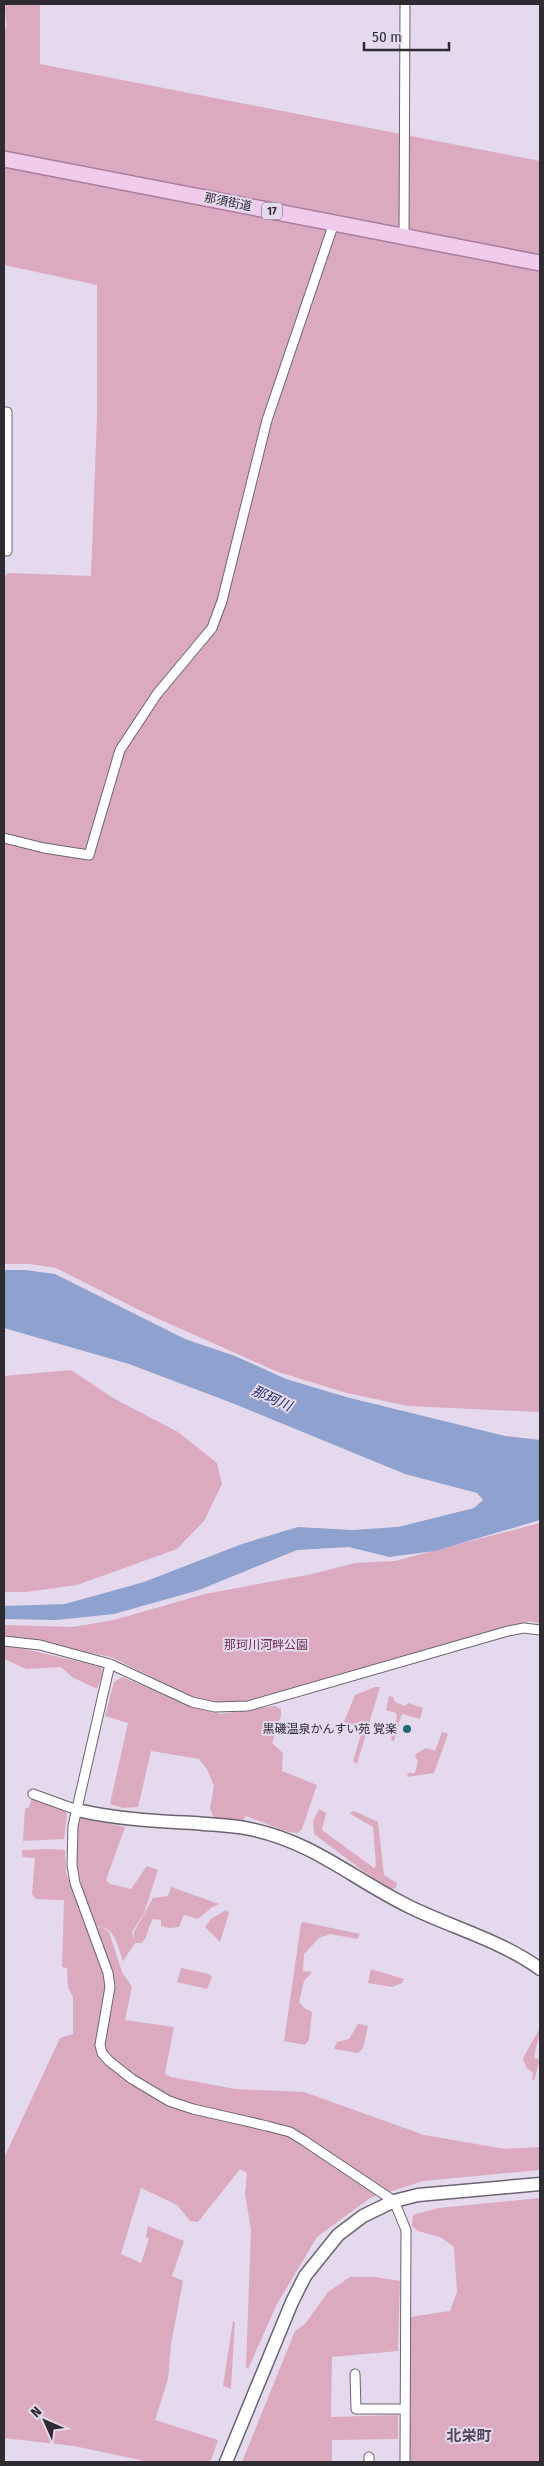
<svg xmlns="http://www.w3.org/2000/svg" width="544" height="2466" viewBox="0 0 544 2466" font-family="'Fira Sans Condensed','Noto Sans JP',sans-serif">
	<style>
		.green { fill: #dcaabe }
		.water { fill: #8fa1ce }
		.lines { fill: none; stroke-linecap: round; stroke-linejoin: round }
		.street-casing { stroke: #6c6374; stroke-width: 11 }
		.secondary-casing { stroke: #6c6374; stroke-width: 15 }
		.primary-casing { stroke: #a77da2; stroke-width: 18 }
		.street { stroke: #fff; stroke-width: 9 }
		.secondary { stroke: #fff; stroke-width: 12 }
		.primary { stroke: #f1cbec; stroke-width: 15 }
		.poi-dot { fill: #1e6a71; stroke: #e4d9ed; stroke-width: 2 }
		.labels { text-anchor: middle; stroke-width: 4; stroke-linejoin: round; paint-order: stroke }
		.shield { fill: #e4d9ed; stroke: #655f6a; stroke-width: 1 }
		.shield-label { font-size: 11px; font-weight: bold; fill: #2f2b32 }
		.street-label { font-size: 12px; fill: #2f2b32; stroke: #e4d9ed }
		.park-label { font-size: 12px; fill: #702f4e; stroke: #e4d9ed }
		.poi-label { font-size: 12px; fill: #2f2b32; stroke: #e4d9ed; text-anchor: end }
		.water-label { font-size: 14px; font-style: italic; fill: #203168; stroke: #e4d9ed }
		.quarter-label { font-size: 15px; font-weight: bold; fill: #524859; stroke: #e4d9ed }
	</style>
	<rect width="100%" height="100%" fill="#e4d9ed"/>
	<!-- green -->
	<path class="green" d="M 4,4 L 40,4 L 40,64 L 540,161 L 540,1412 L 408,1406 L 347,1393 L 278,1372 L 143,1312 L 56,1268 L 30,1264 L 4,1264 L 4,577 L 8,573 L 91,576 L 97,417 L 97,285 L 4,265 L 4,33 L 7,26 Z
		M 71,1370 L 113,1398 L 178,1432 L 217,1463 L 222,1484 L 204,1521 L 177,1549 L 77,1585 L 26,1592 L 4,1592 L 4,1376 Z
		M 540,1523 L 540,1624 L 530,1621 L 253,1700 L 218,1703 L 192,1697 L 111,1657 L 4,1636 L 4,1625 L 73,1627 L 114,1620 L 205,1594 L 312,1574 L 355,1563 L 395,1561 Z
		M 4,1644 L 101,1667 L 103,1672 L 97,1689 L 72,1677 L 61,1667 L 26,1669 L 4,1659 Z
		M 122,1677 L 190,1705 L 221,1714 L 275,1706 L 281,1709 L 281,1716 L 272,1743 L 283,1753 L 282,1771 L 317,1785 L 302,1829 L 298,1833 L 288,1832 L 246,1816 L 243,1820 L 214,1818 L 210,1808 L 214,1786 L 207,1769 L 199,1759 L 151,1751 L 138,1807 L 123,1808 L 110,1804 L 128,1723 L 105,1716 L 114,1682 Z
		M 375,1687 L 380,1687 L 357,1764 L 353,1761 L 363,1728 L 344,1722 L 355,1695 Z
		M 389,1696 L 393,1697 L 395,1702 L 405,1706 L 408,1703 L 423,1708 L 420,1719 L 403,1714 L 401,1716 L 394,1741 L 391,1740 L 397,1716 L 396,1713 L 386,1710 Z
		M 442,1732 L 448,1734 L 434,1773 L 407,1777 L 408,1773 L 415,1773 L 418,1761 L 415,1757 L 416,1754 L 426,1748 L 435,1751 Z
		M 32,1798 L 64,1809 L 67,1814 L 64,1839 L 23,1841 L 25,1809 L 29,1807 Z
		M 319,1809 L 326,1813 L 322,1830 L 374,1868 L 376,1865 L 373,1827 L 349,1813 L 354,1811 L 378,1822 L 384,1875 L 397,1883 L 396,1888 L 391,1889 L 371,1877 L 314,1834 L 313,1821 Z
		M 79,1818 L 125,1827 L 106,1880 L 110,1884 L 131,1889 L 147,1866 L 158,1870 L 144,1913 L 132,1932 L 134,1940 L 134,1932 L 153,1898 L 168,1896 L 171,1887 L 219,1904 L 211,1908 L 198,1919 L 184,1915 L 179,1927 L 169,1928 L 161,1926 L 161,1920 L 153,1919 C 148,1927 148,1936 142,1943 L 135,1943 L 123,1961 C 117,1944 115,1926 95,1926 C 82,1890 70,1857 79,1818 Z
		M 48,1849 L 65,1850 L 66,1873 L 86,1928 L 102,1927 L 109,1932 L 122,1972 L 132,1987 L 125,2020 L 174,2027 L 165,2074 L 171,2077 L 235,2089 L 304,2092 L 424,2135 L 505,2149 L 540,2147 L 540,2170 L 423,2181 L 370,2198 L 317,2237 L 277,2304 L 248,2369 L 246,2367 L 251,2230 L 245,2194 L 247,2173 L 240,2169 L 198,2222 L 190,2221 L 177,2205 L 141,2188 L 121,2254 L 141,2263 L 149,2239 L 146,2237 L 148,2226 L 184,2241 L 172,2276 L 183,2281 L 171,2344 L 168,2379 L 155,2420 L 218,2440 L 211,2460 L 205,2462 L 149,2462 L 74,2446 L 4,2438 L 4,2158 L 60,2038 L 73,2034 L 73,1997 L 68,1987 L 67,1968 L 62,1967 L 64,1900 L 36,1899 L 32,1894 L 35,1858 L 22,1857 L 22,1850 Z
		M 226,1910 L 229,1913 L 220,1942 L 205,1927 L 211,1919 Z
		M 303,1922 L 360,1934 L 357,1939 L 330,1934 L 319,1938 L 304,1954 L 303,1971 L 312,1972 L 304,1981 L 299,2002 L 304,2008 L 312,2012 L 309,2040 L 305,2045 L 284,2041 L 301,1924 Z
		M 181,1968 L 209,1974 L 212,1977 L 207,1989 L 177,1982 Z
		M 371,1969 L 404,1979 L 402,1983 L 392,1987 L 368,1983 Z
		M 358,2024 L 368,2026 L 363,2048 L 358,2053 L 334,2049 L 337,2042 L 349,2039 Z
		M 540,2028 C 540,2039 535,2047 534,2058 L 540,2059 L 534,2081 L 532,2079 L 533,2073 L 526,2067 L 523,2058 Z
		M 540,2198 L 540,2462 L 408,2462 L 410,2317 L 450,2311 L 457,2292 L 454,2247 L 440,2237 L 418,2231 L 412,2226 L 413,2215 L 438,2208 Z
		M 350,2277 L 375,2277 L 400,2281 L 398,2351 L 332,2357 L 331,2417 L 398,2415 L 398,2439 L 332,2440 L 332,2462 L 242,2462 L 295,2331 L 305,2324 L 328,2292 Z
		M 233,2321 L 235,2322 L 231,2389 L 223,2386 Z"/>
	<!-- water -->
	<path class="water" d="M 4,1270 L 25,1270 L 55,1274 L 185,1339 L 235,1356 L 286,1379 L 346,1397 L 505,1436 L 540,1440 L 540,1520 L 435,1551 L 389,1557 L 349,1547 L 297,1550 L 199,1590 L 114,1614 L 56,1620 L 4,1619 L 4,1606 L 65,1604 L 144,1582 L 242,1544 L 298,1527 L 352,1530 L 398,1527 L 474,1508 L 483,1500 L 477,1493 L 405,1474 L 232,1403 L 129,1364 L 4,1328 Z"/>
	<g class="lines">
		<defs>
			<path id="street" d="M 404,237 L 405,4
				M 4,412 L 7,412 L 7,551 L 4,550
				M 4,838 L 44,848 L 89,855 L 120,750 L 157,694 L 212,628 L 222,601 L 267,420 L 334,223
				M 4,1641 L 40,1645 L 110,1664 L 192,1702 L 215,1707 L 248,1706 L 508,1631 L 524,1628 L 540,1630
				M 110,1664 L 73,1826 L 72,1865 L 75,1883 L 108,1973 L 110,1987 L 100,2045 L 102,2053 L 109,2061 L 132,2079 L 169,2101 L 193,2109 L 267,2126 L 290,2132 L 303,2140 L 394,2201 L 406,2230 L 405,2462
				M 33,1794 L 77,1810
				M 355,2374 L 356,2409 L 405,2409
				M 369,2462 L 369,2457"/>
			<path id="secondary" d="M 77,1810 C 116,1819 154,1821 194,1823 C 213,1825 232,1825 250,1829 C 314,1842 354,1880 410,1907 C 453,1928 502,1941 540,1969
				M 226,2462 L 292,2302 L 305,2276 L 338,2235 L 363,2216 L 394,2201 L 418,2195 L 540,2184"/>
			<path id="primary" d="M 4,159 L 540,263"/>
		</defs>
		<!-- street casing -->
		<use href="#street" class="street-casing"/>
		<!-- secondary casing -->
		<use href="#secondary" class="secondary-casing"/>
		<!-- primary casing -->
		<use href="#primary" class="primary-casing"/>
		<!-- street -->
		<use href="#street" class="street"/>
		<!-- secondary -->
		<use href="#secondary" class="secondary"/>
		<!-- primary -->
		<use href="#primary" class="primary"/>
	</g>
	<!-- markers -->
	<circle class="poi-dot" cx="407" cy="1729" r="5"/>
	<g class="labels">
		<!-- shield labels -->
		<rect class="shield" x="262" y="202.5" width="20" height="17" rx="4"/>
		<g class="shield-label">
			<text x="272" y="215">17</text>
		</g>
		<!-- street labels -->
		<g class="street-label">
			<text transform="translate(228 202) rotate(11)" y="4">那須街道</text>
		</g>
		<!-- park labels -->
		<g class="park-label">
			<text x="266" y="1649">那珂川河畔公園</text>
		</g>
		<!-- poi labels -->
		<g class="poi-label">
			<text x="397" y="1733">黒磯温泉かんすい苑 覚楽</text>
		</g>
		<!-- water labels -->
		<g class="water-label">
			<text transform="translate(272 1398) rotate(24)" y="5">那珂川</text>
		</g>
		<!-- quarter labels -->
		<g class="quarter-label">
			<text x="469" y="2441">北栄町</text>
		</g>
	</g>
	<!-- border -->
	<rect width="544" height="2466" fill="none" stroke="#2f2b32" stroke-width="10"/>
	<!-- north arrow -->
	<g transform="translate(45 2421) rotate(315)" stroke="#e4d9ed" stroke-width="4" paint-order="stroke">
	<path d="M0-4L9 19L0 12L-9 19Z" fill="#2f2b32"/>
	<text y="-8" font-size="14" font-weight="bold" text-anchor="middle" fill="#2f2b32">N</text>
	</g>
	<!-- scale -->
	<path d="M364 42v8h85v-8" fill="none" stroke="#2f2b32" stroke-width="2.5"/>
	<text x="372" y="42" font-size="15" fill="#2f2b32" stroke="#e4d9ed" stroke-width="4" paint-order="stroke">50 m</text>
</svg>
